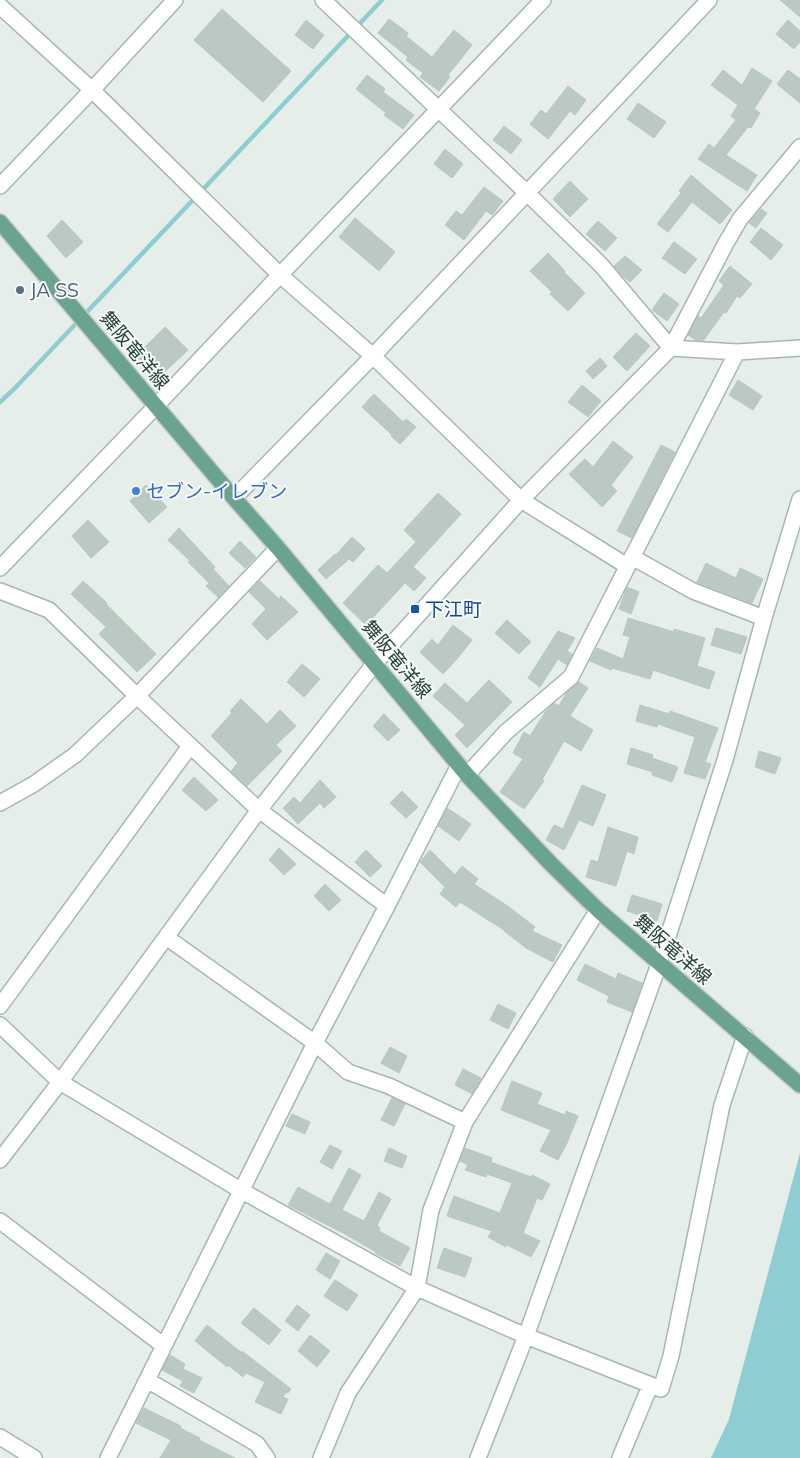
<svg xmlns="http://www.w3.org/2000/svg" width="800" height="1458" viewBox="0 0 800 1458" font-family="Mulish,'Noto Sans JP',sans-serif">
	<style>
		.water { fill: #8eced2 }
		.lines { fill: none; stroke-linecap: round; stroke-linejoin: round }
		.stream { stroke: #8eced2; stroke-width: 4.5 }
		.building { fill: #bac9c2; stroke: #b7c8bf }
		.minor-casing { stroke: #a7b6b0; stroke-width: 18 }
		.major-casing { stroke: #c2cac7; stroke-width: 18 }
		.minor { stroke: #fff; stroke-width: 15 }
		.major { stroke: #6aa38f; stroke-width: 15 }
		.service-dot { fill: #5c6f8a; stroke: #f6faf8; stroke-width: 2 }
		.shop-dot { fill: #3f7fe0; stroke: #f6faf8; stroke-width: 2 }
		.transit-dot { fill: #1a4fb4; stroke: #f6faf8; stroke-width: 2 }
		.labels { text-anchor: middle; stroke-width: 4; stroke-linejoin: round; paint-order: stroke }
		.service-label { font-size: 19px; fill: #4e5e75; stroke: #f6faf8; text-anchor: start }
		.street-label { font-size: 19px; fill: #244036; stroke: #f6faf8 }
		.shop-label { font-size: 19px; fill: #366cbe; stroke: #f6faf8; text-anchor: start }
		.transit-label { font-size: 19px; fill: #164399; stroke: #f6faf8; text-anchor: start }
	</style>
	<rect width="100%" height="100%" fill="#e5eee9"/>
	<!-- water -->
	<path class="water" d="M 800,1153 L 800,1458 L 711,1458 L 729,1419 Z"/>
	<g class="lines">
		<!-- stream -->
		<path class="stream" d="M 0,402 L 16,387 L 382,0"/>
	</g>
	<!-- building -->
	<path class="building" d="M 780,0 L 800,0 L 800,17 Z
		M 222,9 L 291,71 L 263,102 L 194,40 Z
		M 389,19 L 408,33 L 406,36 L 432,57 L 454,30 L 472,45 L 448,75 L 450,77 L 439,91 L 420,77 L 423,73 L 406,60 L 408,57 L 378,33 Z
		M 306,20 L 324,35 L 313,49 L 295,35 Z
		M 788,20 L 800,31 L 800,42 L 794,49 L 776,34 Z
		M 752,68 L 772,81 L 754,109 L 760,113 L 751,128 L 748,127 L 726,155 L 757,175 L 747,191 L 698,159 L 709,144 L 714,148 L 736,120 L 731,116 L 738,105 L 711,85 L 723,70 L 742,85 Z
		M 788,70 L 800,79 L 800,103 L 777,84 Z
		M 367,75 L 385,89 L 383,92 L 414,115 L 403,129 L 384,115 L 386,113 L 356,89 Z
		M 568,86 L 586,100 L 575,115 L 570,111 L 548,139 L 530,124 L 541,110 L 546,114 Z
		M 638,103 L 666,122 L 654,138 L 627,119 Z
		M 504,126 L 522,140 L 511,154 L 493,140 Z
		M 445,149 L 463,164 L 452,178 L 434,164 Z
		M 691,175 L 732,210 L 720,224 L 692,202 L 668,232 L 657,224 L 681,193 L 679,191 Z
		M 570,181 L 588,199 L 570,217 L 553,199 Z
		M 484,187 L 503,201 L 492,215 L 486,211 L 464,240 L 445,225 L 456,211 L 462,215 Z
		M 761,209 L 767,213 L 756,228 L 749,223 Z
		M 355,218 L 395,252 L 379,271 L 339,237 Z
		M 62,220 L 83,242 L 66,258 L 47,236 Z
		M 598,221 L 617,238 L 605,251 L 586,234 Z
		M 761,228 L 783,245 L 771,260 L 750,242 Z
		M 674,242 L 697,259 L 685,274 L 662,258 Z
		M 548,253 L 565,271 L 564,272 L 585,293 L 568,311 L 550,294 L 552,292 L 530,271 Z
		M 625,256 L 642,270 L 630,282 L 623,276 L 614,266 Z
		M 730,266 L 752,284 L 740,298 L 737,296 L 726,313 L 724,312 L 703,341 L 696,340 L 688,335 L 698,316 L 701,318 L 724,285 L 719,281 Z
		M 664,293 L 679,304 L 667,321 L 652,310 Z
		M 165,327 L 188,350 L 158,378 L 136,356 Z
		M 636,333 L 650,346 L 627,371 L 613,357 Z
		M 600,358 L 607,366 L 593,379 L 586,371 Z
		M 738,380 L 762,396 L 753,410 L 729,395 Z
		M 582,385 L 601,401 L 588,417 L 568,402 Z
		M 374,394 L 403,422 L 406,419 L 416,427 L 400,444 L 391,436 L 392,435 L 362,407 Z
		M 613,441 L 633,457 L 611,485 L 617,491 L 602,507 L 569,474 L 585,459 L 593,467 Z
		M 661,445 L 675,452 L 632,538 L 617,531 Z
		M 146,485 L 167,507 L 149,523 L 130,501 Z
		M 438,493 L 461,514 L 413,567 L 426,578 L 414,591 L 405,583 L 366,625 L 343,603 L 378,565 L 387,573 L 416,542 L 404,530 Z
		M 88,520 L 109,542 L 91,558 L 72,536 Z
		M 179,528 L 215,567 L 213,569 L 229,586 L 218,597 L 206,586 L 209,583 L 188,562 L 190,561 L 168,540 Z
		M 352,537 L 365,549 L 353,562 L 349,559 L 326,579 L 318,570 L 335,554 L 336,555 Z
		M 240,541 L 256,557 L 245,568 L 229,553 Z
		M 706,563 L 736,578 L 740,568 L 763,579 L 752,603 L 697,582 Z
		M 83,581 L 107,603 L 106,604 L 156,654 L 137,672 L 99,634 L 106,627 L 71,594 Z
		M 260,581 L 279,599 L 281,596 L 298,612 L 267,640 L 252,624 L 266,609 L 249,592 Z
		M 627,587 L 639,592 L 631,614 L 619,609 Z
		M 628,618 L 674,632 L 674,629 L 705,638 L 697,666 L 715,672 L 709,689 L 653,670 L 650,679 L 612,668 L 611,670 L 590,661 L 597,648 L 623,659 L 630,637 L 623,635 Z
		M 507,620 L 531,642 L 519,654 L 495,633 Z
		M 453,625 L 472,640 L 457,659 L 443,674 L 420,652 L 432,639 L 438,645 Z
		M 716,628 L 747,637 L 741,654 L 711,645 Z
		M 558,631 L 575,638 L 567,651 L 572,654 L 567,665 L 558,659 L 540,687 L 528,678 Z
		M 302,664 L 320,679 L 304,697 L 287,682 Z
		M 489,680 L 512,702 L 467,748 L 455,735 L 465,725 L 433,696 L 445,683 L 467,703 Z
		M 579,682 L 588,688 L 570,716 L 593,730 L 581,751 L 564,741 L 542,780 L 544,781 L 524,809 L 500,792 L 523,759 L 513,753 L 524,732 L 530,736 L 546,711 L 554,703 L 559,706 L 567,692 Z
		M 241,699 L 267,724 L 280,710 L 296,726 L 276,745 L 282,751 L 247,786 L 231,771 L 238,763 L 211,736 L 232,713 L 230,711 Z
		M 640,705 L 669,714 L 670,711 L 718,728 L 705,762 L 711,764 L 705,779 L 684,773 L 695,737 L 658,724 L 657,727 L 636,721 Z
		M 384,714 L 400,730 L 388,741 L 373,726 Z
		M 631,748 L 653,755 L 652,758 L 678,767 L 672,782 L 652,775 L 653,772 L 627,764 Z
		M 759,751 L 781,758 L 775,774 L 755,767 Z
		M 194,777 L 218,800 L 206,811 L 182,790 Z
		M 320,780 L 336,797 L 324,808 L 320,803 L 298,824 L 283,808 L 294,797 L 300,803 Z
		M 582,785 L 606,795 L 593,826 L 579,820 L 564,850 L 546,840 L 554,825 L 563,829 Z
		M 402,791 L 418,807 L 406,818 L 390,803 Z
		M 447,808 L 471,824 L 459,841 L 438,826 Z
		M 608,827 L 638,837 L 634,854 L 627,851 L 616,886 L 586,877 L 591,860 L 598,862 Z
		M 279,848 L 296,864 L 284,875 L 269,860 Z
		M 366,850 L 382,866 L 370,877 L 355,862 Z
		M 430,850 L 455,875 L 462,866 L 478,879 L 474,884 L 509,907 L 535,927 L 532,931 L 562,945 L 553,962 L 526,948 L 504,931 L 504,930 L 460,902 L 456,907 L 440,894 L 445,887 L 420,862 Z
		M 325,884 L 341,900 L 329,911 L 314,896 Z
		M 632,895 L 662,904 L 657,921 L 627,911 Z
		M 585,964 L 616,979 L 618,973 L 642,983 L 632,1012 L 607,1002 L 609,996 L 577,980 Z
		M 498,1004 L 516,1013 L 508,1029 L 490,1020 Z
		M 390,1047 L 407,1056 L 399,1073 L 381,1063 Z
		M 463,1069 L 481,1078 L 472,1094 L 455,1085 Z
		M 512,1081 L 542,1093 L 537,1104 L 565,1115 L 566,1111 L 578,1116 L 567,1143 L 558,1160 L 540,1151 L 551,1130 L 501,1110 Z
		M 392,1098 L 405,1104 L 394,1126 L 381,1120 Z
		M 292,1114 L 310,1122 L 305,1134 L 286,1126 Z
		M 330,1145 L 342,1151 L 332,1169 L 320,1162 Z
		M 389,1148 L 407,1156 L 402,1168 L 384,1161 Z
		M 465,1148 L 492,1158 L 491,1162 L 531,1177 L 532,1175 L 550,1184 L 542,1200 L 537,1198 L 523,1233 L 540,1241 L 531,1257 L 507,1245 L 506,1247 L 488,1237 L 492,1231 L 447,1216 L 454,1196 L 500,1213 L 512,1183 L 487,1174 L 486,1177 L 465,1170 L 468,1165 L 460,1161 Z
		M 349,1168 L 361,1175 L 342,1210 L 364,1221 L 379,1192 L 391,1199 L 377,1225 L 380,1228 L 379,1231 L 410,1248 L 400,1266 L 375,1253 L 376,1252 L 345,1234 L 288,1205 L 298,1187 L 330,1204 Z
		M 444,1248 L 472,1258 L 465,1277 L 437,1268 Z
		M 326,1253 L 340,1261 L 330,1279 L 316,1270 Z
		M 335,1280 L 358,1295 L 347,1311 L 324,1296 Z
		M 297,1305 L 310,1315 L 298,1331 L 285,1321 Z
		M 254,1308 L 281,1330 L 269,1345 L 241,1323 Z
		M 207,1325 L 242,1353 L 242,1351 L 291,1389 L 288,1393 L 286,1392 L 283,1397 L 288,1399 L 281,1414 L 255,1402 L 265,1382 L 246,1373 L 243,1377 L 228,1365 L 227,1367 L 195,1341 Z
		M 310,1335 L 330,1351 L 317,1367 L 298,1351 Z
		M 170,1355 L 185,1364 L 183,1369 L 202,1378 L 194,1393 L 180,1386 L 183,1381 L 162,1370 Z
		M 144,1408 L 181,1426 L 180,1428 L 200,1438 L 199,1440 L 235,1458 L 160,1458 L 171,1440 L 136,1423 Z"/>
	<g class="lines">
		<defs>
			<path id="minor" d="M 323,0 L 527,193 L 601,265 L 671,348 L 737,352 L 571,677 L 506,732 L 467,775
				M 0,6 L 92,90 L 280,275 L 373,356 L 521,500 L 627,566
				M 0,186 L 92,90 L 175,0
				M 737,352 L 800,348
				M 234,498 L 373,356 L 709,0
				M 0,568 L 156,406 L 280,275 L 543,0
				M 0,591 L 49,610 L 137,696 L 259,810 L 387,906
				M 764,618 L 800,499
				M 0,803 L 34,784 L 75,755 L 137,696 L 278,548
				M 166,937 L 315,1043 L 348,1072 L 389,1086 L 465,1122
				M 0,1006 L 190,746
				M 0,1025 L 60,1082 L 242,1191 L 417,1288 L 526,1336 L 661,1389 L 671,1356 L 722,1105 L 745,1036
				M 0,1160 L 60,1082 L 259,810 L 375,663 L 521,500 L 671,348 L 726,243 L 740,219 L 800,147
				M 0,1221 L 164,1346
				M 147,1380 L 257,1444 L 267,1458
				M 0,1437 L 34,1458
				M 108,1458 L 315,1043 L 387,906 L 459,765
				M 321,1458 L 348,1393 L 417,1288 L 431,1210 L 465,1122 L 598,910
				M 478,1458 L 526,1336 L 659,964 L 725,760 L 764,618 L 693,591 L 632,557
				M 620,1458 L 650,1386"/>
			<path id="major" d="M 0,222 L 234,498 L 278,548 L 467,775 L 551,864 L 598,910 L 800,1085"/>
		</defs>
		<!-- minor casing -->
		<use href="#minor" class="minor-casing"/>
		<!-- major casing -->
		<use href="#major" class="major-casing"/>
		<!-- minor -->
		<use href="#minor" class="minor"/>
		<!-- major -->
		<use href="#major" class="major"/>
	</g>
	<!-- markers -->
	<circle class="service-dot" cx="20" cy="290" r="5"/>
	<circle class="shop-dot" cx="136" cy="491" r="5"/>
	<rect class="transit-dot" x="410" y="604" width="10" height="10" rx="2.5"/>
	<g class="labels">
		<!-- service labels -->
		<g class="service-label">
			<text x="30" y="297">JA SS</text>
		</g>
		<!-- street labels -->
		<g class="street-label">
			<text transform="translate(135 350) rotate(50)" y="7">舞阪竜洋線</text>
			<text transform="translate(397 659) rotate(50)" y="7">舞阪竜洋線</text>
			<text transform="translate(673 949) rotate(41)" y="7">舞阪竜洋線</text>
		</g>
		<!-- shop labels -->
		<g class="shop-label">
			<text x="146" y="498">セブン-イレブン</text>
		</g>
		<!-- transit labels -->
		<g class="transit-label">
			<text x="425" y="616">下江町</text>
		</g>
	</g>
</svg>
